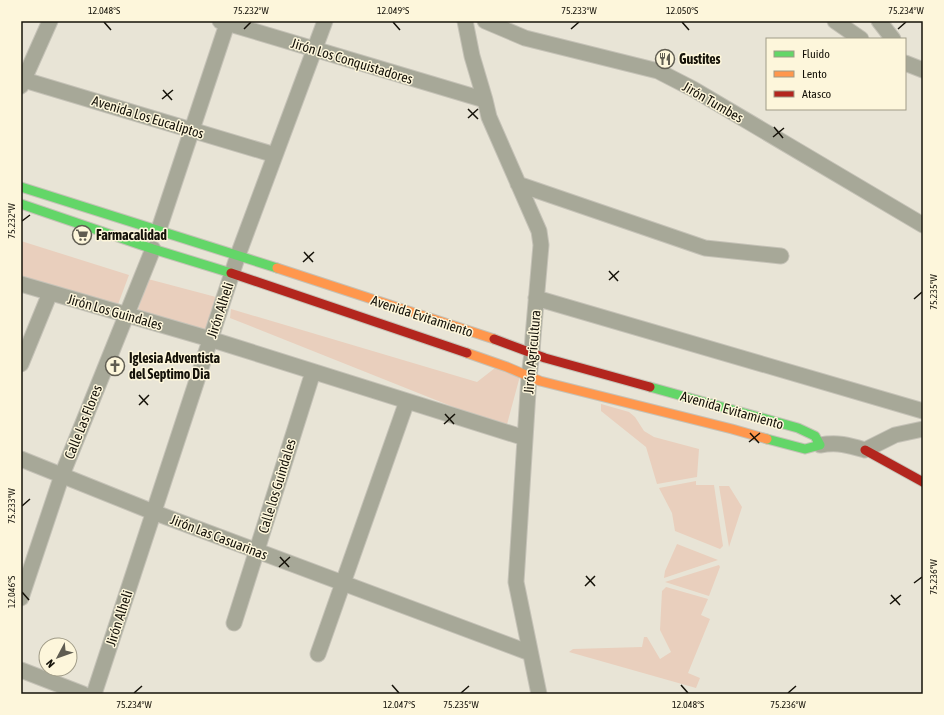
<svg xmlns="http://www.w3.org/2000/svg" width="944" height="715" viewBox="0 0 944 715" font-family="'Asap Condensed',sans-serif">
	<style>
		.green { fill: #e9cfbd }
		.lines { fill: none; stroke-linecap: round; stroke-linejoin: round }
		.street-casing { stroke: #c5c2b7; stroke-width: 17 }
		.fast-casing { stroke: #c5c2b7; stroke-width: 11 }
		.slow-casing { stroke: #c5c2b7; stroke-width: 11 }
		.jam-casing { stroke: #c5c2b7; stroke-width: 11 }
		.street { stroke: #a7a898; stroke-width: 15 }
		.fast { stroke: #63d668; stroke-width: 9 }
		.slow { stroke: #ff974d; stroke-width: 9 }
		.jam { stroke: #b3261e; stroke-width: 9 }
		.ticks { fill: none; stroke: #151209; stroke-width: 1.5 }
		.labels { text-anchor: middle; stroke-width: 3; stroke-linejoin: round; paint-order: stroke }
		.poi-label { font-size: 14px; font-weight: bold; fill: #151209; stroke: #fdf6db; text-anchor: start }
		.street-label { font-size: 14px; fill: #151209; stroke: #fdf6db }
		.neatline { fill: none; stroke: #151209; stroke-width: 1.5 }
		.ticks-label { font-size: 10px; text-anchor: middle; fill: #151209 }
	</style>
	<rect width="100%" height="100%" fill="#e8e4d6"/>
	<!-- green -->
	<path class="green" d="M 21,241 L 129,275 L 117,307 L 21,280 Z
		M 148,279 L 216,297 L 206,331 L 138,310 Z
		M 231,309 L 477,382 L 495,368 L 520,376 L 506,428 L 230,318 Z
		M 601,404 L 629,412 L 635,417 L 644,431 L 654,437 L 699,449 L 697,477 L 657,484 L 646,447 L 601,411 Z
		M 696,481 L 696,485 L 714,485 L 723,546 L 720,549 L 675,531 L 672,513 L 659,488 Z
		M 719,486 L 729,486 L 742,507 L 729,547 Z
		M 677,544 L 718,560 L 664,578 L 665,571 Z
		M 719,565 L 720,567 L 709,596 L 665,582 Z
		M 666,587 L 708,599 L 701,615 L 710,619 L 688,673 L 700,678 L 696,688 L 569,652 L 573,649 L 642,647 L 644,637 L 647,637 L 660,659 L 671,652 L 660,630 L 662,591 Z"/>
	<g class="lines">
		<defs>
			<path id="street" d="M 220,21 L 485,100
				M 465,21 L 472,56 L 485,100 L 489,117 L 539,231 L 541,245 L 533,337 L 532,353 L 529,376 L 516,582 L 539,694
				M 485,21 L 525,38 L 658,71 L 693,89 L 923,225
				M 835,21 L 861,39
				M 879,21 L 893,39
				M 905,63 L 923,70
				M 21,79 L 275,155
				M 21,86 L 50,21
				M 518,184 L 705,248 L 781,256
				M 159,229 L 228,21
				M 21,284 L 210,339 L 525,438
				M 536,298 L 923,411
				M 21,364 L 50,293
				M 820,445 C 838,442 848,445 865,450 L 895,435 L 923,429
				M 21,459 L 153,512 L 530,653
				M 21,598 L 62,475 L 153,249
				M 234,623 L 313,372
				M 318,654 L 407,401
				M 21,670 L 83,694
				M 94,694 L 238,255 L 325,21"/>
			<path id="fast" d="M 21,187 L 277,268
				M 21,204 L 153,249 L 231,273
				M 650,387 L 798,428 L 815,436 L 820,445 L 805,449 L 767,439"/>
			<path id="slow" d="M 277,268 L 494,339
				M 467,353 L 507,367 L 540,381 L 732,429 L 767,439"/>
			<path id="jam" d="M 231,273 L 467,353
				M 494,339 L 545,358 L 650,387
				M 865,450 L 923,482"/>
		</defs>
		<!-- street casing -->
		<use href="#street" class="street-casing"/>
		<!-- fast casing -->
		<use href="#fast" class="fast-casing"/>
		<!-- slow casing -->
		<use href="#slow" class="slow-casing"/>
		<!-- jam casing -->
		<use href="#jam" class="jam-casing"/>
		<!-- street -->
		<use href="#street" class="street"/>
		<!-- fast -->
		<use href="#fast" class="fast"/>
		<!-- slow -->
		<use href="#slow" class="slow"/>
		<!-- jam -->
		<use href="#jam" class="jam"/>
	</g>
	<!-- ticks -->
	<path class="ticks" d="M 104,22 L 111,30M 393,22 L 400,30M 682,22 L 689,30M 244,29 L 251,22M 571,29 L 579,22M 898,29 L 906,22M 163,90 L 172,100M 162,99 L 173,90M 468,109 L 478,119M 468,118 L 478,109M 774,127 L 783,138M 773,137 L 784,128M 22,221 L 30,215M 304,252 L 313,262M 303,262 L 314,252M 609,271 L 618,281M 609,280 L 619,271M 914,299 L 922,292M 139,395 L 148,405M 139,405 L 149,395M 445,414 L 454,424M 444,424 L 455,414M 750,433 L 759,443M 749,442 L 760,433M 22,506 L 30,499M 280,557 L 289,567M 279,567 L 290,557M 586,576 L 595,586M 914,583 L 922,577M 585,586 L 595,576M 22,592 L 29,600M 891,595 L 900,605M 890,604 L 901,595M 392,685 L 399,693M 681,685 L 688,693M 134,693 L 142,686M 461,693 L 469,686M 788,693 L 796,686"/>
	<!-- icons -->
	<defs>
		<symbol id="restaurant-ring" viewBox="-11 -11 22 22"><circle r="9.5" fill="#fdf6db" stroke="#5f5c51" stroke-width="1.5"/><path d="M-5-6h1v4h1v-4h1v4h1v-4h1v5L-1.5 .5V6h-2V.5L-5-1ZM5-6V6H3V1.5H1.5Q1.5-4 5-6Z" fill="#5f5c51"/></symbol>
		<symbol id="supermarket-ring" viewBox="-11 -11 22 22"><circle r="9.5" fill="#fdf6db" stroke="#5f5c51" stroke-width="1.5"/><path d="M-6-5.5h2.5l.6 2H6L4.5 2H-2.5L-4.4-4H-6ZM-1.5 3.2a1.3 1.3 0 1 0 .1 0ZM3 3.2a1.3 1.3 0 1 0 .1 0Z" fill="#5f5c51"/></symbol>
		<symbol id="church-ring" viewBox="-11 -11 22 22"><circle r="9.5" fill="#fdf6db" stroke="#5f5c51" stroke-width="1.5"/><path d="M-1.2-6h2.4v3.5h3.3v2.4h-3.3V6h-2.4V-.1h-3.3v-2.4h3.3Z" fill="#5f5c51"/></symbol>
	</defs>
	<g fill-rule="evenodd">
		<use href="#restaurant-ring" x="654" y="48" width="22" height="22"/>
		<use href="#supermarket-ring" x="71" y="224" width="22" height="22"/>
		<use href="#church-ring" x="104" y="355" width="22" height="22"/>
	</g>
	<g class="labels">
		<!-- poi labels -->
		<g class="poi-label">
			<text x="679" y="64">Gustites</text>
			<text x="96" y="240">Farmacalidad</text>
			<text x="129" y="363">Iglesia Adventista<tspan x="129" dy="16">del Septimo Dia</tspan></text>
		</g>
		<!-- street labels -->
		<g class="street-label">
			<text transform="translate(352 61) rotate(17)" y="5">Jirón Los Conquistadores</text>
			<text transform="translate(713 102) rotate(30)" y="5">Jirón Tumbes</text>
			<text transform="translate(148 117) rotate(17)" y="5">Avenida Los Eucaliptos</text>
			<text transform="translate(220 310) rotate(-72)" y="5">Jirón Alheli</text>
			<text transform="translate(115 312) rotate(16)" y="5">Jirón Los Guindales</text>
			<text transform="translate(422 316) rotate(18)" y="5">Avenida Evitamiento</text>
			<text transform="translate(532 352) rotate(-85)" y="5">Jirón Agricultura</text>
			<text transform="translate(732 410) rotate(16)" y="5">Avenida Evitamiento</text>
			<text transform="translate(83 422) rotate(-68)" y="5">Calle Las Flores</text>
			<text transform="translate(277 486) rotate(-73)" y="5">Calle los Guindales</text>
			<text transform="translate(219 537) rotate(21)" y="5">Jirón Las Casuarinas</text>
			<text transform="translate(119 618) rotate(-72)" y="5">Jirón Alheli</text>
		</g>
	</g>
	<!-- border -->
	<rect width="944" height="715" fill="none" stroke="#fdf6db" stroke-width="44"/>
	<!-- legend -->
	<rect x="766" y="38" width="140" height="72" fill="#fdf6db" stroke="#a09b87"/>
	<rect x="774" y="51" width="20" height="6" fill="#63d668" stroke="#a09b87"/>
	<text x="802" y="58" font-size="12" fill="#151209">Fluido</text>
	<rect x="774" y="71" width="20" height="6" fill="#ff974d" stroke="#a09b87"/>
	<text x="802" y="78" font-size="12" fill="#151209">Lento</text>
	<rect x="774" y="91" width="20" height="6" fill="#b3261e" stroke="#a09b87"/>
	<text x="802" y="98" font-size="12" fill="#151209">Atasco</text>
	<!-- north arrow -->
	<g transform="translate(58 657) rotate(229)"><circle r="19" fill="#fdf6db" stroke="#a09b87"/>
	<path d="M0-3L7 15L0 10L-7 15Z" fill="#5f5c51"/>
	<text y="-6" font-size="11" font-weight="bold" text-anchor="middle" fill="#151209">N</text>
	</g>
	<rect x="22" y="22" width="900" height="671" class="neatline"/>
	<g class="ticks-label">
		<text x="104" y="14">12.048°S</text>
		<text x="251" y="14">75.232°W</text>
		<text x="393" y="14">12.049°S</text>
		<text x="579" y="14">75.233°W</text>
		<text x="682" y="14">12.050°S</text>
		<text x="906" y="14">75.234°W</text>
		<text transform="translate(11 221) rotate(-90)" y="4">75.232°W</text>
		<text transform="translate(933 292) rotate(-90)" y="4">75.235°W</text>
		<text transform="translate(11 506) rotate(-90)" y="4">75.233°W</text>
		<text transform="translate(933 577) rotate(-90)" y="4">75.236°W</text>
		<text transform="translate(11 592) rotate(-90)" y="4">12.046°S</text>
		<text x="134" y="708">75.234°W</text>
		<text x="399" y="708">12.047°S</text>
		<text x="461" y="708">75.235°W</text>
		<text x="688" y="708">12.048°S</text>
		<text x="788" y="708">75.236°W</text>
	</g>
</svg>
